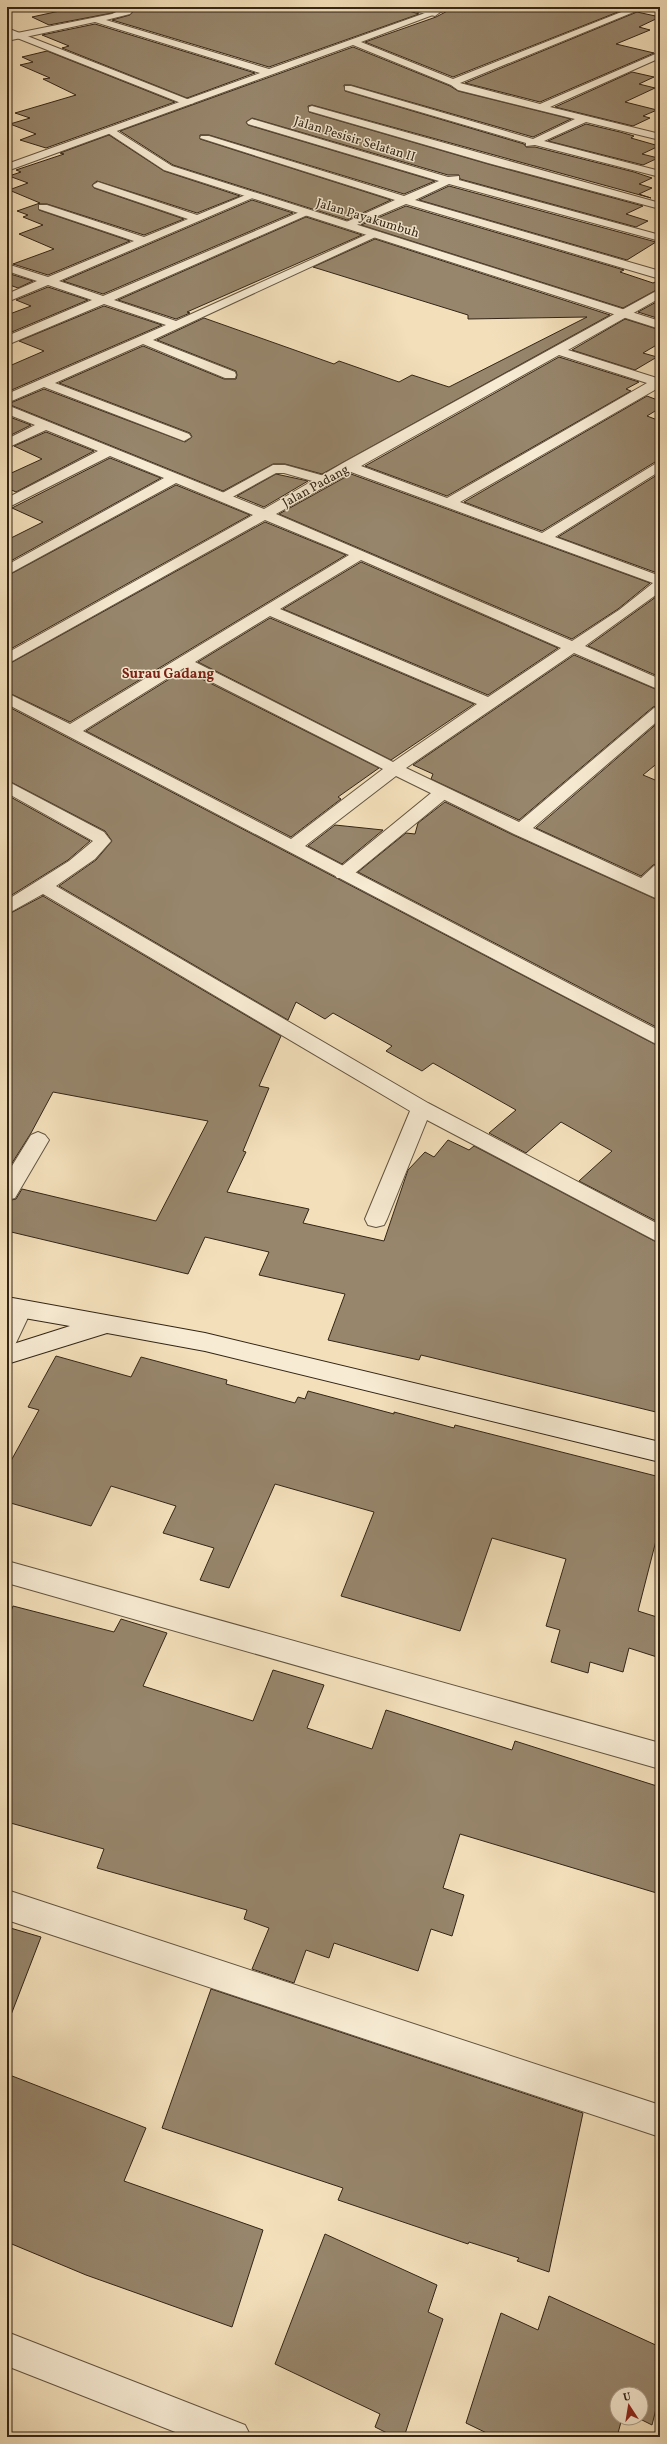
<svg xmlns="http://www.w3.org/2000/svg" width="667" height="2444" viewBox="0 0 667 2444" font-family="Vollkorn,serif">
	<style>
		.building { fill: #97866c; stroke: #332517 }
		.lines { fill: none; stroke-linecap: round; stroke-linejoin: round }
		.service-casing { stroke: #635440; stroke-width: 2 }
		.minor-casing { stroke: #635440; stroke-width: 2 }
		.tertiary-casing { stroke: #635440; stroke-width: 2 }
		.secondary-casing { stroke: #332517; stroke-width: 2 }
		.service { fill: #f7ebd3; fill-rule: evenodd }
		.minor { fill: #f7ebd3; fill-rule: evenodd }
		.tertiary { fill: #f7ebd3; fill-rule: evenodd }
		.secondary { fill: #f7ebd3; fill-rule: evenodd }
		.labels { text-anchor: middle; stroke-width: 3; stroke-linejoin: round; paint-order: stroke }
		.far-street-label { font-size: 13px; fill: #332517; stroke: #f7ebd3 }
		.far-quarter-label { font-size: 14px; font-weight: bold; fill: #7a1f14; stroke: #f7ebd3 }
	</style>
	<rect width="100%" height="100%" fill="#f3e0bb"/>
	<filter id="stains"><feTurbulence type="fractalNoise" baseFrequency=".005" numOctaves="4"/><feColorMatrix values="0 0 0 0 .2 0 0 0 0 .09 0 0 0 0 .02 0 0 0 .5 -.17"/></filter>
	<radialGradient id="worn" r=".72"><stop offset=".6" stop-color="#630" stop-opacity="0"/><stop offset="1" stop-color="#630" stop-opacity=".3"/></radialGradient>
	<!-- building -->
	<path class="building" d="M 78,7 L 123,7 L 112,13 L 49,25 L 32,17 Z
		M 137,7 L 396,7 L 419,14 L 269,67 L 112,20 L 130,15 Z
		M 455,7 L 611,7 L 623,10 L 453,77 L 365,42 L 436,17 Z
		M 637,12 L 660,17 L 639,27 L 650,30 L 616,44 L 654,53 L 540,102 L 465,83 Z
		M 95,24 L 255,73 L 187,98 L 62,48 L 69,46 L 42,35 Z
		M 353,47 L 450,86 L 458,91 L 571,119 L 533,137 L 351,85 L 344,85 L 345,91 L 524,144 L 526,147 L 535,147 L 634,172 L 652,178 L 639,184 L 652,188 L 639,194 L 651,198 L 312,105 L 308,106 L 309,112 L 488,164 L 643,206 L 626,214 L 648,221 L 636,227 L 460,179 L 459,175 L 448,175 L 252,118 L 246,122 L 248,125 L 435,181 L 404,194 L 209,135 L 200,135 L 200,139 L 391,200 L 347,220 L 173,165 L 120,131 Z
		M 47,51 L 175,102 L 46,148 L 20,140 L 36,134 L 10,124 L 30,118 L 15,113 L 76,95 L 43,79 L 50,78 L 20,65 L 33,62 L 22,57 Z
		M 632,72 L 654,77 L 639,84 L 655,88 L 625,102 L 657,110 L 643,116 L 650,118 L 633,126 L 555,107 Z
		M 586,124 L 620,132 L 634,136 L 631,138 L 659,146 L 642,154 L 658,158 L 643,165 L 548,141 Z
		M 109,135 L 164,171 L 240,196 L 197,213 L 97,181 L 92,185 L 94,188 L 184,219 L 144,235 L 47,204 L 39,204 L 39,210 L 130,241 L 48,275 L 13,264 L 54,249 L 19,234 L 43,225 L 23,217 L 28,215 L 17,211 L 40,203 L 9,190 L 28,183 L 9,176 L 21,172 L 16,170 L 64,154 L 60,153 Z
		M 449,186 L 656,242 L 627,260 L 419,200 Z
		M 252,200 L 293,213 L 103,294 L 63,281 Z
		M 406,206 L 624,270 L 620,272 L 653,283 L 660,280 L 660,288 L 623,308 L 361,225 Z
		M 306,217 L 362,235 L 187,312 L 190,313 L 176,319 L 118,300 Z
		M 375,239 L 610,315 L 322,474 L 285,464 L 273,464 L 223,491 L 8,404 L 44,389 L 185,442 L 192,437 L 190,433 L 59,383 L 143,346 L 224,379 L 236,379 L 237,375 L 236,371 L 157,340 L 204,318 L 334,364 L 339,361 L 399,382 L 412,375 L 449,387 L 587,317 L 468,319 L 468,315 L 313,267 Z
		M 7,273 L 33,281 L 18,288 L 7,284 Z
		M 48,287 L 88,300 L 7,334 L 7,315 L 31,306 L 16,300 Z
		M 660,300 L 660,319 L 638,312 Z
		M 104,306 L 162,325 L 7,392 L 7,367 L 44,351 L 19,341 Z
		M 625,319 L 660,330 L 660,343 L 643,353 L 657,357 L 635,370 L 572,350 Z
		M 559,357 L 639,382 L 626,389 L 631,391 L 447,496 L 365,466 Z
		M 647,396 L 660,401 L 660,408 L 647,416 L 660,421 L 660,459 L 542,531 L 464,502 Z
		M 7,416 L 31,425 L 7,437 Z
		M 46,432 L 94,451 L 16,492 L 7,488 L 7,475 L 42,459 L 14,446 Z
		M 110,458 L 161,478 L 7,563 L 7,540 L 43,522 L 12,508 Z
		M 276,474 L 308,481 L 264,507 L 237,496 Z
		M 351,474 L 650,583 L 618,609 L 572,639 L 279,514 Z
		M 657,475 L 660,476 L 660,574 L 558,537 Z
		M 176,485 L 250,515 L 7,651 L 7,576 Z
		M 265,522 L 346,555 L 70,722 L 7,692 L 7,665 Z
		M 361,562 L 558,648 L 488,695 L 283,609 Z
		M 660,594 L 660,677 L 588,646 Z
		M 270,618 L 474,704 L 391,760 L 198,662 Z
		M 574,655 L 660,691 L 660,705 L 653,707 L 519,820 L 431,779 L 433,774 L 413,765 Z
		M 184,670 L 379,768 L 338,797 L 341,799 L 291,837 L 86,731 Z
		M 7,706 L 660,1047 L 660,1223 L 579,1181 L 612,1151 L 561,1122 L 526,1153 L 489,1133 L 516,1110 L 433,1063 L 422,1071 L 386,1051 L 392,1046 L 333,1013 L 325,1019 L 296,1002 L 288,1020 L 59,886 L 96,860 L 112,841 L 105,831 L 7,780 Z
		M 660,721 L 660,761 L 643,775 L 660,782 L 660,863 L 653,865 L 641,876 L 536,828 Z
		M 7,795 L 90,841 L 68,860 L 7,898 Z
		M 445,802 L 513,835 L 660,901 L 660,1029 L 358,872 L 406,833 L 415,834 L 418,823 Z
		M 335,825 L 383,830 L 342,864 L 308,846 Z
		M 43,896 L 281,1036 L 259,1086 L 269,1088 L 243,1151 L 246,1152 L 227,1192 L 309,1209 L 303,1223 L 384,1241 L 408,1170 L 425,1152 L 434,1157 L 448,1140 L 469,1150 L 474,1146 L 660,1244 L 660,1413 L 421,1355 L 419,1360 L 328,1340 L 345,1294 L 259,1275 L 269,1252 L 205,1237 L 188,1274 L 7,1231 L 7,1201 L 16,1199 L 22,1189 L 156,1221 L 208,1121 L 53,1092 L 31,1133 L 7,1171 L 7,915 Z
		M 56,1356 L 131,1377 L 141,1357 L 227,1380 L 226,1384 L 295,1403 L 298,1397 L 305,1399 L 308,1391 L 394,1414 L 394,1412 L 454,1428 L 455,1425 L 660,1477 L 660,1525 L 638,1611 L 660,1618 L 660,1658 L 629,1648 L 623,1672 L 590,1662 L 588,1673 L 551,1662 L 560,1630 L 546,1626 L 566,1559 L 492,1538 L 460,1631 L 341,1596 L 374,1512 L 275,1484 L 229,1588 L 200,1580 L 214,1548 L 163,1533 L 176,1506 L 111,1486 L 91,1526 L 7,1502 L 7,1468 L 39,1410 L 28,1407 Z
		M 13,1606 L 114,1632 L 121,1619 L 167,1633 L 143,1686 L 253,1721 L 273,1670 L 324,1685 L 307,1728 L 372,1749 L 386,1710 L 512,1750 L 515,1741 L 660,1787 L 660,1894 L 460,1834 L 443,1888 L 464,1895 L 452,1936 L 431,1929 L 418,1971 L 334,1943 L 329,1958 L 306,1950 L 294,1983 L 252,1969 L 269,1928 L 244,1919 L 247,1910 L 97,1868 L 104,1849 L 7,1822 L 7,1621 Z
		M 7,1927 L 41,1937 L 9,2020 L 7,2019 Z
		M 211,1989 L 583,2113 L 549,2272 L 517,2261 L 519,2258 L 469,2242 L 468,2244 L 338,2200 L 343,2188 L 162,2128 Z
		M 7,2074 L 146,2128 L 124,2181 L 263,2230 L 232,2327 L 86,2275 L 7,2242 Z
		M 325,2234 L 437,2285 L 428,2312 L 443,2319 L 404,2437 L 395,2437 L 375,2427 L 380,2414 L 275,2364 Z
		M 549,2296 L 660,2347 L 660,2393 L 652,2425 L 638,2418 L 641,2418 L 641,2394 L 617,2394 L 617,2418 L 622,2418 L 617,2437 L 495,2437 L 466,2423 L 501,2313 L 538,2330 Z"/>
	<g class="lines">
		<defs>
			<path id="service" d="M 397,7 L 416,7 L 439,13 L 435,16 Z
				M 273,465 L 285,465 L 328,477 L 330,480 L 323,484 L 284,473 L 276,473 L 227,500 L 222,501 L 215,497 Z
				M 442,788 L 448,789 L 451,793 L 448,797 L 349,878 L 337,878 L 334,874 L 337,870 L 436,789 Z
				M 38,1132 L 45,1135 L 49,1140 L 15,1198 L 7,1200 L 7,1174 L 31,1135 Z"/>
			<path id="minor" d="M 127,7 L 136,7 L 130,14 L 106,20 L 269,69 L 442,7 L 454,7 L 361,42 L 453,79 L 634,7 L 646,7 L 460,83 L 540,104 L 660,52 L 660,58 L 550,107 L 660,134 L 660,140 L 586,122 L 544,141 L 660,171 L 660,177 L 535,145 L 526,146 L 526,143 L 345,90 L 345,86 L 351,86 L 533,139 L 575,119 L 458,90 L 451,85 L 353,45 L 7,171 L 7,164 L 260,73 L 95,22 L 7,41 L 7,35 L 112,14 Z
				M 312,106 L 660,203 L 660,209 L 488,163 L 309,111 L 309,107 Z
				M 252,119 L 448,177 L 459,176 L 459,180 L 660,235 L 660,241 L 449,184 L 415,200 L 660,271 L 660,279 L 406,204 L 352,227 L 344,227 L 344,223 L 395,200 L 200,138 L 201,136 L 209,136 L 404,196 L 439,181 L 248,124 L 247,122 Z
				M 98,182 L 197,215 L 248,194 L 256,194 L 257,196 L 59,281 L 103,296 L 302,211 L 306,210 L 312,213 L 114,300 L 176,321 L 372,232 L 380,232 L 382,234 L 153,340 L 235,372 L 236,375 L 235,378 L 225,378 L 143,344 L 55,383 L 189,434 L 191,437 L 184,441 L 44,387 L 7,403 L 7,394 L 166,325 L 104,304 L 7,345 L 7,336 L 92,300 L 48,285 L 7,302 L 7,294 L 37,281 L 7,271 L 7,264 L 48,277 L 134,241 L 39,209 L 39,205 L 47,205 L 144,237 L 188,219 L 94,187 L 93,185 Z
				M 660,289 L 660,298 L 568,350 L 660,379 L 660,387 L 460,502 L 542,533 L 660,461 L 660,471 L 555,537 L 660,576 L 660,592 L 585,646 L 660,679 L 660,690 L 574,653 L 406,768 L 519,822 L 654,708 L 660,706 L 660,719 L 533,828 L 641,878 L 654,866 L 660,864 L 660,880 L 655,885 L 660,887 L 660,900 L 514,834 L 396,776 L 305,846 L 660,1031 L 660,1046 L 7,704 L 7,693 L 70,724 L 349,555 L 265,520 L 7,664 L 7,653 L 253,515 L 176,483 L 7,575 L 7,565 L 164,478 L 110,456 L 7,508 L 7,498 L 98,451 L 46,430 L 7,448 L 7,439 L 35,425 L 7,414 L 7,405 L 264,509 L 343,463 ZM 559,355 L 647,383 L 447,498 L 361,466 ZM 351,472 L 653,583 L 619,610 L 572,641 L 276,514 ZM 361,560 L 561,648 L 488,697 L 280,609 ZM 270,616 L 477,704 L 393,762 L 195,662 ZM 184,668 L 383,769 L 291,839 L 83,731 Z
				M 7,781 L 104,832 L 111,841 L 95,859 L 56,886 L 428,1103 L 660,1225 L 660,1243 L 427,1120 L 387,1219 L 384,1225 L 376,1227 L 368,1225 L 365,1219 L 410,1111 L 43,894 L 7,914 L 7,900 L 69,861 L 93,841 L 7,793 Z
				M 21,1300 L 29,1303 L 32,1309 L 15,1345 L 7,1348 L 7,1314 L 13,1303 Z
				M 7,1561 L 660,1743 L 660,1769 L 7,1583 Z
				M 7,1890 L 660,2105 L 660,2137 L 7,1920 Z
				M 7,2332 L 245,2425 L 251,2437 L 188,2437 L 7,2366 Z"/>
			<path id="tertiary" d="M 7,28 L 192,101 L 194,103 L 186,105 L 7,34 Z
				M 112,128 L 172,166 L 660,321 L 660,329 L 164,170 L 108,133 L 107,131 Z"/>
			<path id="secondary" d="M 7,1297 L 205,1333 L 660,1442 L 660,1462 L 205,1351 L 107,1333 L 7,1364 L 7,1346 L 70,1326 L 7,1315 Z"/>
		</defs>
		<!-- service casing -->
		<use href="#service" class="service-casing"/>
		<!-- minor casing -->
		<use href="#minor" class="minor-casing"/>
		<!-- tertiary casing -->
		<use href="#tertiary" class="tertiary-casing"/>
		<!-- secondary casing -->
		<use href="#secondary" class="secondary-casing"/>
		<!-- service -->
		<use href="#service" class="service"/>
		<!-- minor -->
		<use href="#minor" class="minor"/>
		<!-- tertiary -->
		<use href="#tertiary" class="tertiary"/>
		<!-- secondary -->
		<use href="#secondary" class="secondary"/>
	</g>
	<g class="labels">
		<!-- far-street labels -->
		<g class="far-street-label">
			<text transform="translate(355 138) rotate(17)" y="5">Jalan Pesisir Selatan II</text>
			<text transform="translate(368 217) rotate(17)" y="5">Jalan Payakumbuh</text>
			<text transform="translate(315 485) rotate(-29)" y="5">Jalan Padang</text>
		</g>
		<!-- far-quarter labels -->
		<g class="far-quarter-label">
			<text x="168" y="678">Surau Gadang</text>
		</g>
	</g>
	<!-- margin -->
	<rect width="667" height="2444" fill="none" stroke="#f3e0bb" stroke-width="24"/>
	<rect x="8" y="8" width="651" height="2428" fill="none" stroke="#332517" stroke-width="2"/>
	<rect x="12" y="12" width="643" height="2420" fill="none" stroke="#332517"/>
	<!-- north arrow -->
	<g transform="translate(629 2406) rotate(348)"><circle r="19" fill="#f7ebd3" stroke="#a99c88"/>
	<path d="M0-3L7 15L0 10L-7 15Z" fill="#8f2418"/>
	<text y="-6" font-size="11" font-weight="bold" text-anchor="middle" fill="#332517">U</text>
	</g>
	<rect width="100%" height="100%" filter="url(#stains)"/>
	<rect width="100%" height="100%" fill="url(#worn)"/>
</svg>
